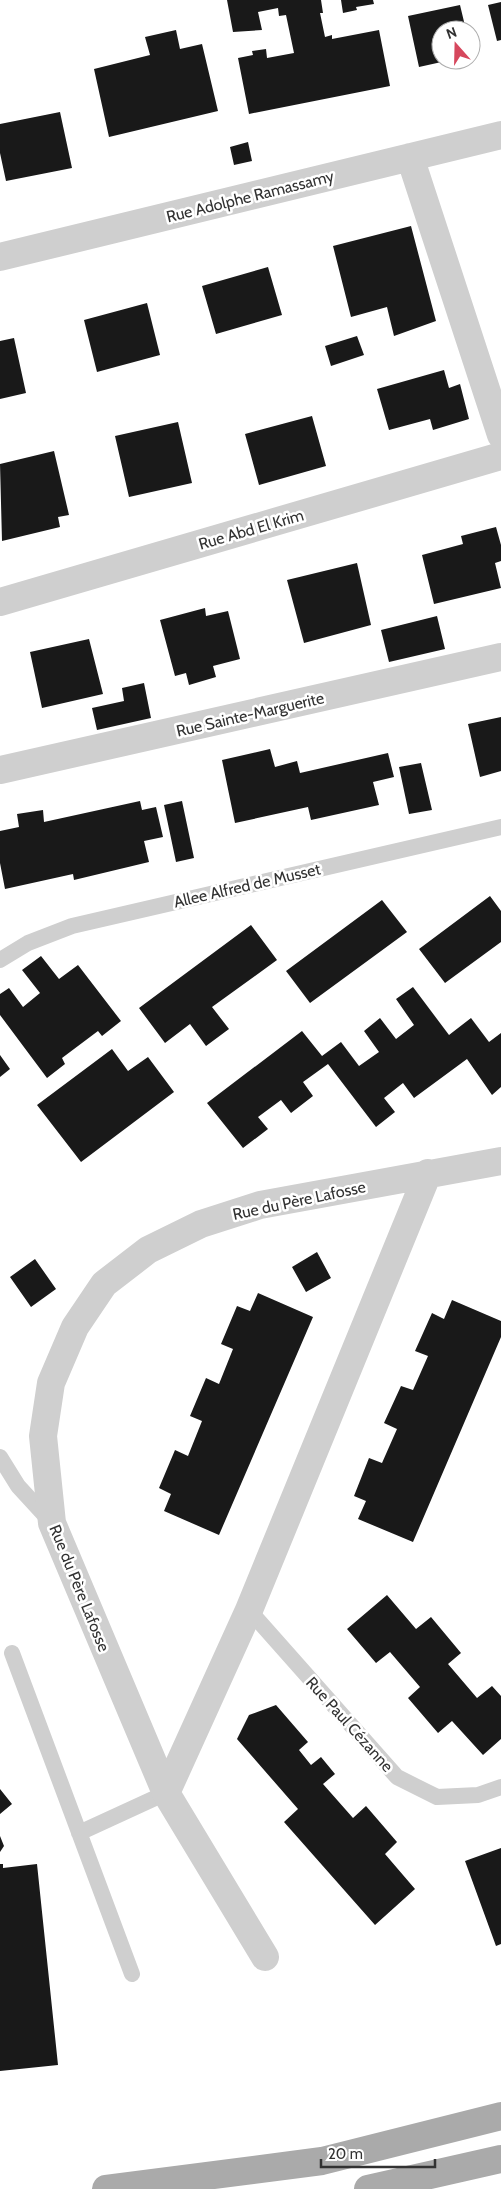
<svg xmlns="http://www.w3.org/2000/svg" width="501" height="2189" viewBox="0 0 501 2189" font-family="Cabin,sans-serif">
	<style>
		.building { fill: #191919 }
		.lines { fill: none; stroke-linecap: round; stroke-linejoin: round }
		.lane { stroke: #cfcfcf; stroke-width: 16 }
		.street { stroke: #cfcfcf; stroke-width: 28 }
		.primary { stroke: #aaa; stroke-width: 28 }
		.labels { text-anchor: middle; stroke-width: 5; stroke-linejoin: round; paint-order: stroke }
		.street-label { font-size: 16px; fill: #323232; stroke: #fff }
	</style>
	<rect width="100%" height="100%" fill="#fff"/>
	<!-- building -->
	<path class="building" d="M 227,0 L 321,0 L 323,13 L 320,13 L 325,37 L 332,35 L 332,39 L 379,30 L 390,86 L 249,114 L 238,58 L 253,55 L 252,51 L 266,49 L 267,58 L 294,53 L 286,15 L 279,16 L 278,8 L 258,12 L 262,30 L 233,32 Z
		M 341,0 L 373,0 L 374,4 L 356,7 L 357,10 L 343,13 Z
		M 501,2 L 501,40 L 497,41 L 488,5 Z
		M 460,5 L 466,30 L 441,30 L 441,60 L 446,61 L 419,67 L 408,16 Z
		M 176,30 L 180,49 L 202,44 L 218,111 L 109,137 L 94,69 L 150,55 L 145,37 Z
		M 60,112 L 72,168 L 6,181 L 0,153 L 0,124 Z
		M 248,142 L 252,161 L 234,165 L 230,147 Z
		M 411,226 L 436,321 L 394,336 L 387,307 L 351,317 L 333,246 Z
		M 268,267 L 282,315 L 216,334 L 202,286 Z
		M 147,303 L 160,355 L 97,372 L 84,320 Z
		M 357,336 L 364,355 L 331,366 L 325,346 Z
		M 14,338 L 26,393 L 0,399 L 0,341 Z
		M 444,370 L 449,388 L 460,384 L 469,419 L 433,430 L 430,419 L 389,430 L 377,389 Z
		M 312,416 L 326,466 L 259,485 L 245,434 Z
		M 178,422 L 192,483 L 129,497 L 115,436 Z
		M 54,451 L 69,515 L 58,517 L 60,527 L 2,541 L 0,464 Z
		M 496,527 L 501,545 L 501,561 L 495,563 L 501,588 L 434,604 L 422,555 L 463,544 L 461,536 Z
		M 357,563 L 371,625 L 304,643 L 287,580 Z
		M 205,608 L 206,616 L 228,611 L 240,659 L 213,666 L 216,677 L 189,685 L 186,673 L 175,676 L 160,620 Z
		M 437,616 L 445,649 L 389,662 L 381,630 Z
		M 89,639 L 103,694 L 42,708 L 30,652 Z
		M 144,683 L 151,718 L 97,730 L 92,708 L 124,701 L 122,688 Z
		M 501,717 L 501,771 L 480,777 L 468,724 Z
		M 270,749 L 275,767 L 297,761 L 300,773 L 388,753 L 394,777 L 373,782 L 379,805 L 311,820 L 308,807 L 235,823 L 222,760 Z
		M 421,763 L 432,810 L 409,814 L 399,767 Z
		M 140,801 L 142,810 L 156,807 L 163,837 L 144,841 L 149,862 L 74,880 L 73,874 L 5,889 L 0,863 L 0,831 L 19,827 L 17,814 L 43,810 L 44,822 Z
		M 182,801 L 194,858 L 176,862 L 164,805 Z
		M 490,896 L 501,911 L 501,942 L 445,983 L 419,949 Z
		M 382,900 L 407,932 L 310,1003 L 286,971 Z
		M 251,925 L 277,960 L 212,1007 L 229,1029 L 206,1046 L 190,1024 L 165,1043 L 139,1008 Z
		M 41,956 L 59,979 L 78,965 L 121,1021 L 102,1036 L 98,1031 L 62,1058 L 65,1064 L 47,1078 L 0,1015 L 0,994 L 9,988 L 23,1007 L 40,993 L 22,970 Z
		M 413,987 L 449,1035 L 471,1018 L 489,1042 L 501,1033 L 501,1087 L 492,1095 L 467,1059 L 414,1098 L 403,1083 L 384,1098 L 395,1112 L 376,1127 L 328,1064 L 303,1082 L 313,1096 L 291,1113 L 281,1100 L 258,1117 L 268,1129 L 243,1148 L 207,1103 L 302,1031 L 322,1056 L 341,1042 L 359,1066 L 379,1052 L 364,1031 L 380,1018 L 396,1039 L 414,1025 L 396,999 Z
		M 112,1049 L 128,1071 L 148,1057 L 174,1092 L 81,1162 L 37,1105 Z
		M 0,1055 L 10,1069 L 0,1077 Z
		M 317,1252 L 331,1278 L 306,1292 L 292,1267 Z
		M 35,1259 L 56,1289 L 31,1307 L 10,1277 Z
		M 258,1293 L 313,1317 L 219,1535 L 164,1511 L 171,1494 L 159,1488 L 175,1450 L 188,1456 L 202,1421 L 190,1416 L 206,1378 L 219,1384 L 233,1349 L 221,1344 L 237,1306 L 250,1311 Z
		M 452,1300 L 501,1321 L 501,1337 L 413,1542 L 358,1519 L 366,1501 L 354,1496 L 369,1458 L 382,1463 L 397,1429 L 384,1423 L 401,1386 L 413,1390 L 428,1356 L 415,1351 L 432,1313 L 444,1319 Z
		M 387,1595 L 416,1629 L 431,1617 L 461,1653 L 448,1664 L 477,1698 L 492,1686 L 501,1696 L 501,1739 L 483,1755 L 452,1721 L 438,1733 L 408,1698 L 420,1687 L 390,1652 L 376,1663 L 347,1629 Z
		M 276,1705 L 308,1742 L 299,1750 L 311,1765 L 321,1757 L 335,1774 L 323,1784 L 353,1818 L 366,1806 L 397,1842 L 385,1854 L 415,1889 L 375,1925 L 284,1822 L 298,1809 L 237,1739 L 249,1715 Z
		M 0,1789 L 12,1804 L 0,1814 Z
		M 0,1836 L 4,1846 L 0,1852 Z
		M 501,1848 L 501,1944 L 496,1946 L 465,1861 Z
		M 0,1864 L 3,1864 L 3,1868 L 37,1864 L 58,2065 L 0,2071 Z"/>
	<g class="lines">
		<!-- lane -->
		<path class="lane" d="M 0,960 L 28,943 L 72,926 L 501,827
			M 0,1457 L 18,1486 L 51,1522
			M 249,1610 L 397,1777 L 437,1797 L 478,1795 L 501,1787
			M 12,1653 L 132,1974
			M 79,1833 L 166,1793"/>
		<!-- street -->
		<path class="street" d="M 410,157 L 501,435
			M 0,257 L 501,135
			M 0,602 L 501,456
			M 0,770 L 501,657
			M 166,1793 L 249,1610 L 428,1173
			M 265,1957 L 166,1793 L 52,1523 L 43,1436 L 51,1383 L 75,1327 L 104,1284 L 148,1250 L 201,1224 L 260,1205 L 501,1161"/>
		<!-- primary -->
		<path class="primary" d="M 106,2189 L 322,2161 L 501,2116
			M 368,2189 L 501,2159"/>
	</g>
	<g class="labels">
		<!-- street labels -->
		<g class="street-label">
			<text transform="translate(250 196) rotate(-14)" y="6">Rue Adolphe Ramassamy</text>
			<text transform="translate(251 529) rotate(-16)" y="6">Rue Abd El Krim</text>
			<text transform="translate(250 714) rotate(-13)" y="6">Rue Sainte-Marguerite</text>
			<text transform="translate(247 885) rotate(-13)" y="6">Allee Alfred de Musset</text>
			<text transform="translate(299 1200) rotate(-12)" y="6">Rue du Père Lafosse</text>
			<text transform="translate(80 1588) rotate(68)" y="6">Rue du Père Lafosse</text>
			<text transform="translate(350 1724) rotate(48)" y="6">Rue Paul Cézanne</text>
		</g>
	</g>
	<!-- north arrow -->
	<g transform="translate(456 45) rotate(340)"><circle r="24" fill="#ffffff" stroke="#adadad"/>
	<path d="M0-4L9 19L0 12L-9 19Z" fill="#d6475d"/>
	<text y="-8" font-size="14" font-weight="bold" text-anchor="middle" fill="#323232">N</text>
	</g>
	<!-- scale -->
	<path d="M321 2159v8h114v-8" fill="none" stroke="#323232" stroke-width="2.5"/>
	<text x="328" y="2159" font-size="15" fill="#323232" stroke="#ffffff" stroke-width="4" paint-order="stroke">20 m</text>
</svg>
